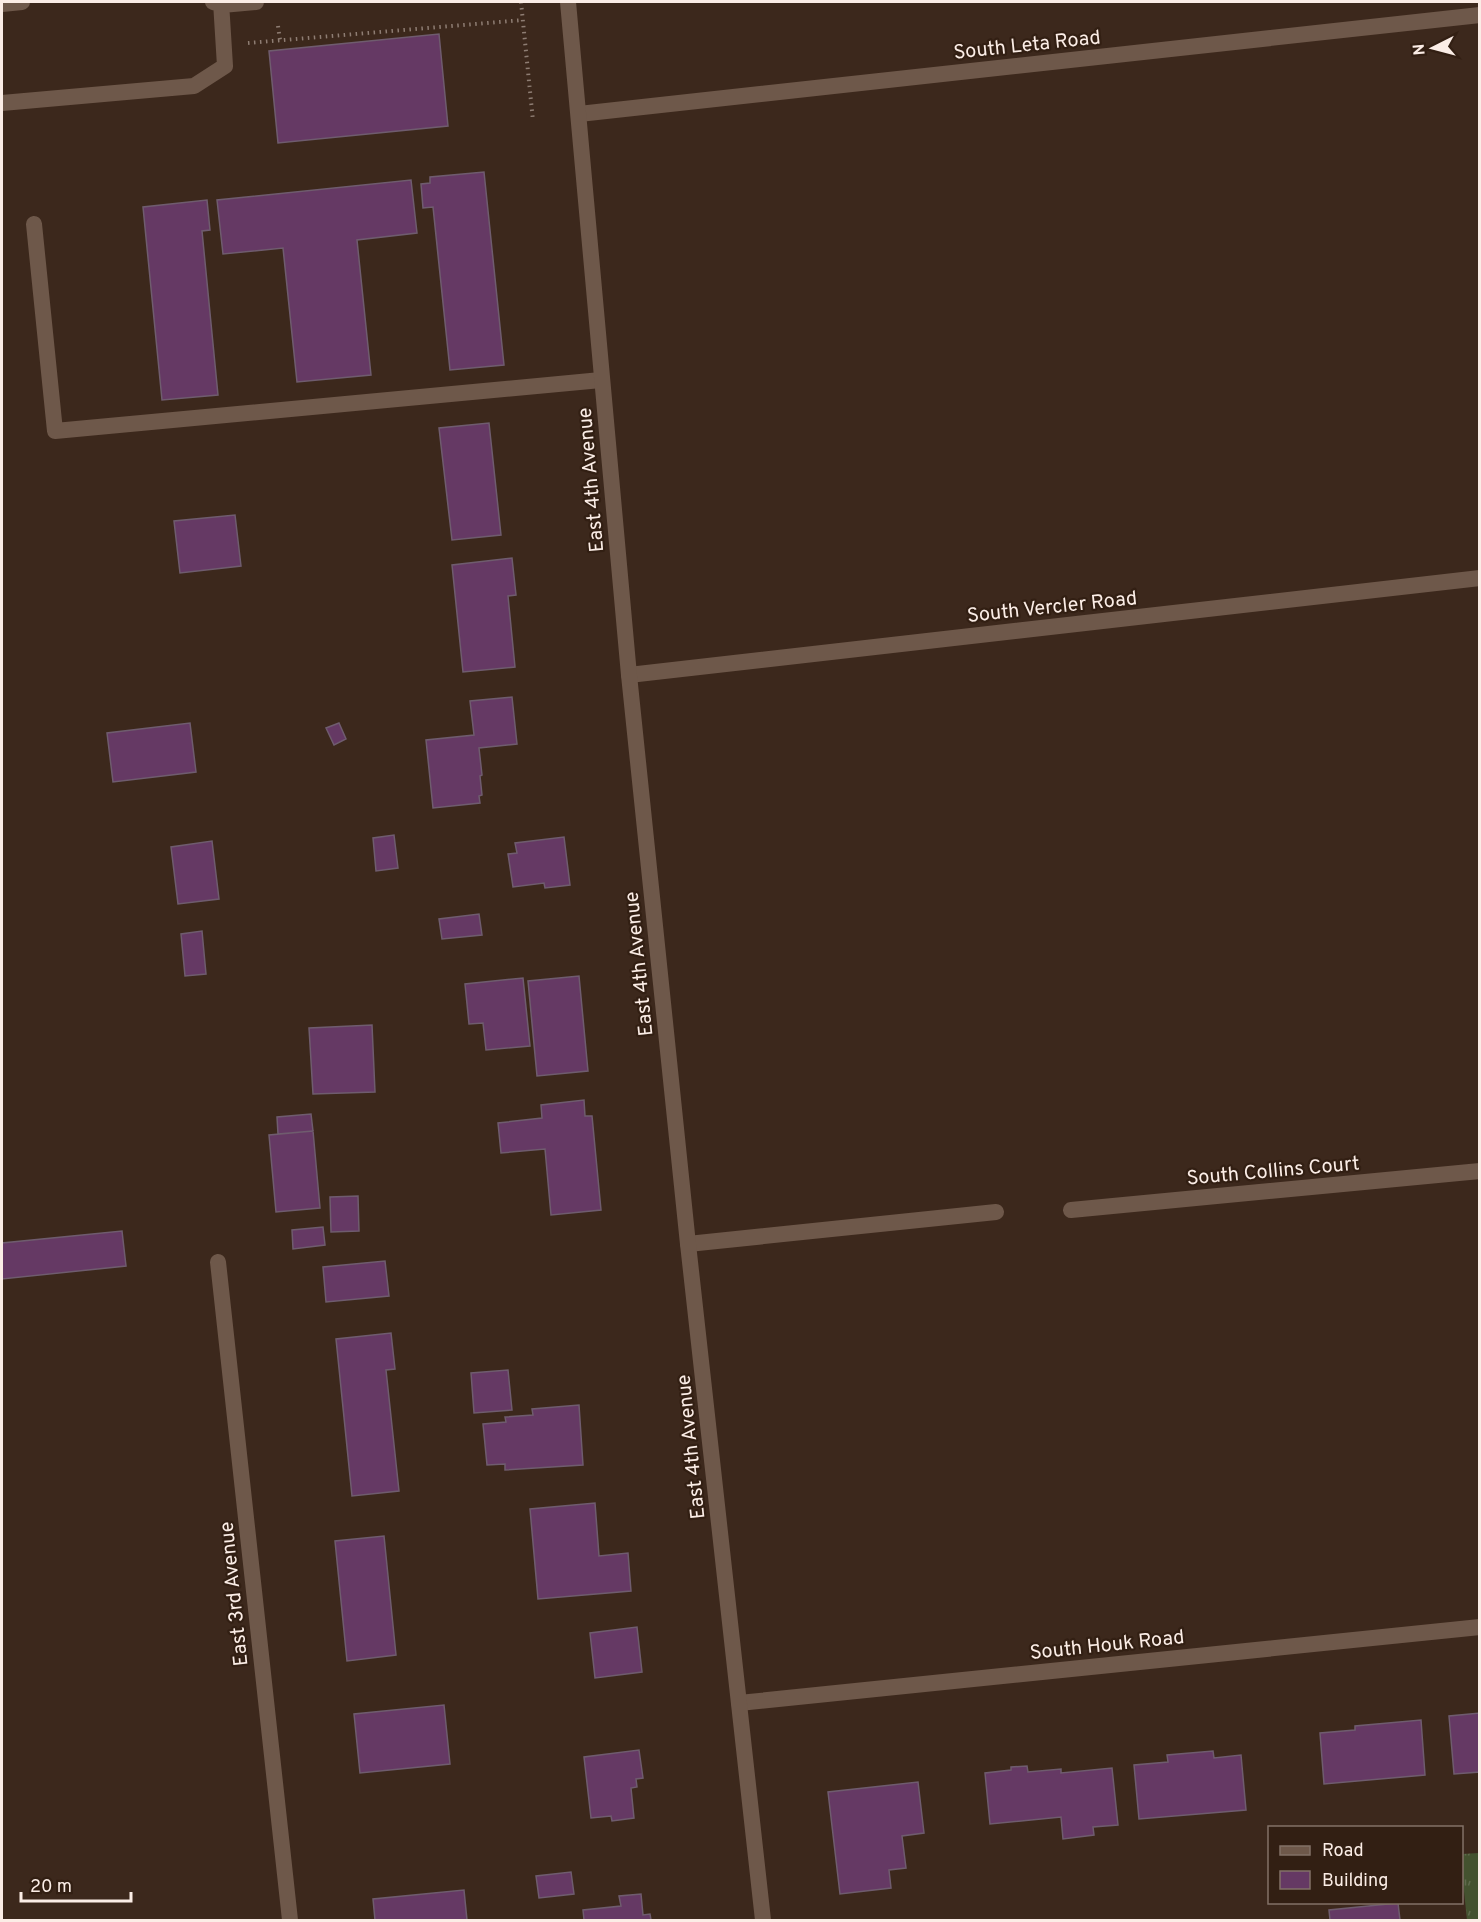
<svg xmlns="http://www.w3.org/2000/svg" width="1481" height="1922" viewBox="0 0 1481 1922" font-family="Overpass,sans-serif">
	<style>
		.grass { fill: url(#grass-tufts) }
		.building { fill: #653964; stroke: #6f5c6e; stroke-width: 1.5 }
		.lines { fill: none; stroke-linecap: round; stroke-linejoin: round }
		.path { stroke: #8e7d73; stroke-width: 4; stroke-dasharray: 1.5 4.5; stroke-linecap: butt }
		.service { stroke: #6e584a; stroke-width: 16 }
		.minor { stroke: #6e584a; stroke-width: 16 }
		.tertiary { stroke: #6e584a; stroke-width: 16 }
		.labels { text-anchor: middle; stroke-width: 4.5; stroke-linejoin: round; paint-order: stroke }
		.street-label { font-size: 20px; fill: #fbede6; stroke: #321f13 }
	</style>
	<defs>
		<pattern id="grass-tufts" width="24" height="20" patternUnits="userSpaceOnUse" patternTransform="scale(1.5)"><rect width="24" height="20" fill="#44522f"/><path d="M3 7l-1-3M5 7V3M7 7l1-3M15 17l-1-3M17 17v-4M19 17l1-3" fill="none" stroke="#606b4d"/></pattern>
	</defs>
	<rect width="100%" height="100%" fill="#3c281c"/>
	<!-- grass -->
	<path class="grass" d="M 1479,1853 L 1479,1920 L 1467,1920 L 1462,1872 L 1462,1854 Z"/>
	<!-- building -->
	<path class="building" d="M 439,34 L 448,126 L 278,143 L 269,51 Z
		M 484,172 L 504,365 L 450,370 L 433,207 L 423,208 L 421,184 L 430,183 L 430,177 Z
		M 411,180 L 417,233 L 357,240 L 371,375 L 297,382 L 283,248 L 223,254 L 217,200 Z
		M 207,200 L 210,230 L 202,231 L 218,395 L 162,400 L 143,207 Z
		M 489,423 L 501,535 L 452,540 L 439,428 Z
		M 235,515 L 241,566 L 180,573 L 174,521 Z
		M 512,558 L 516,595 L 508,596 L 515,667 L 463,672 L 452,565 Z
		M 512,697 L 517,744 L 479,748 L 482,775 L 480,776 L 482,795 L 479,796 L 480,803 L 433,808 L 426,740 L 474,735 L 470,701 Z
		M 190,723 L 196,772 L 113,782 L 107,733 Z
		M 339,723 L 346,739 L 334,745 L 326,728 Z
		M 394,835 L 398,868 L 376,871 L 373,838 Z
		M 564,837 L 570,885 L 545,888 L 544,883 L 513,887 L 508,854 L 517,853 L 515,843 Z
		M 212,841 L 219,899 L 178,904 L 171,847 Z
		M 479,914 L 482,935 L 442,939 L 439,919 Z
		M 202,931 L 206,974 L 185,976 L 181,934 Z
		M 579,976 L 588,1071 L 537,1076 L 528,981 Z
		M 523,978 L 530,1046 L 486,1050 L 483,1023 L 469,1024 L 465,984 Z
		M 372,1025 L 375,1092 L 313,1094 L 309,1028 Z
		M 584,1100 L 585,1116 L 592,1116 L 601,1210 L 551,1215 L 545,1149 L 501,1153 L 498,1123 L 542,1118 L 541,1105 Z
		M 311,1114 L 313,1131 L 278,1134 L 277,1117 Z
		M 313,1131 L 320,1208 L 276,1212 L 269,1135 Z
		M 358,1196 L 359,1231 L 331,1232 L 330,1197 Z
		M 323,1227 L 325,1245 L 293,1249 L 292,1230 Z
		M 122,1231 L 126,1266 L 2,1279 L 2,1243 Z
		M 385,1261 L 389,1296 L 326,1302 L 323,1267 Z
		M 391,1333 L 395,1369 L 386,1370 L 399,1491 L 352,1496 L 336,1339 Z
		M 508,1370 L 512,1410 L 474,1413 L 471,1373 Z
		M 579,1405 L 583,1465 L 505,1470 L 505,1464 L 487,1465 L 483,1424 L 506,1422 L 505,1417 L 533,1415 L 532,1409 Z
		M 595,1503 L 599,1556 L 628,1553 L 631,1591 L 538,1599 L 530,1509 Z
		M 384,1536 L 396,1655 L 347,1661 L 335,1541 Z
		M 637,1627 L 642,1672 L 595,1678 L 590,1633 Z
		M 444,1705 L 450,1764 L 360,1773 L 354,1714 Z
		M 1480,1713 L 1480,1772 L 1454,1774 L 1449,1716 Z
		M 1421,1720 L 1425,1775 L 1324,1784 L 1320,1733 L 1355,1730 L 1355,1726 Z
		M 639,1750 L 643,1778 L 636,1779 L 637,1787 L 631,1788 L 634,1818 L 612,1821 L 611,1816 L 591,1818 L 584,1757 Z
		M 1213,1751 L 1214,1758 L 1241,1755 L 1246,1810 L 1139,1819 L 1134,1765 L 1168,1762 L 1167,1755 Z
		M 1027,1766 L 1028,1772 L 1061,1769 L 1061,1773 L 1112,1768 L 1118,1825 L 1093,1827 L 1094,1835 L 1063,1839 L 1061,1817 L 990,1824 L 985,1773 L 1011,1770 L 1011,1767 Z
		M 918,1782 L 924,1833 L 902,1836 L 906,1868 L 889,1870 L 891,1888 L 840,1894 L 828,1792 Z
		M 571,1872 L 574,1894 L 539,1898 L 536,1876 Z
		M 464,1890 L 467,1920 L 375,1920 L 373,1899 Z
		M 641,1894 L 643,1915 L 650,1914 L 651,1920 L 584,1920 L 583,1910 L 621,1906 L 619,1896 Z
		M 1398,1903 L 1400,1920 L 1330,1920 L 1329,1910 Z"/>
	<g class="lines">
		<!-- path -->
		<path class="path" d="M 521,2 L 533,121
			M 278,26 L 280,40
			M 248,43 L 523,20"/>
		<!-- service -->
		<path class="service" d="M 213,2 L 222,5 L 256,2
			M 2,4 L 22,2
			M 2,103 L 194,86 L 225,66 L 221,2
			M 688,1244 L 996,1212"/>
		<!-- minor -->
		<path class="minor" d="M 579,114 L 1480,15
			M 34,224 L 55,431 L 601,380
			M 629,675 L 1480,578
			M 1071,1210 L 1480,1171
			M 218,1262 L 290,1920
			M 739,1703 L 1480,1627"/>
		<!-- tertiary -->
		<path class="tertiary" d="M 568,2 L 629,675 L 688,1244 L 763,1920"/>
	</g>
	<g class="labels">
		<!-- street labels -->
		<g class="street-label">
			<text transform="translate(1027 44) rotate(-6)" y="7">South Leta Road</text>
			<text transform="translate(590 480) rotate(-95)" y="7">East 4th Avenue</text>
			<text transform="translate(1052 606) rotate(-6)" y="7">South Vercler Road</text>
			<text transform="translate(638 964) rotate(-96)" y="7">East 4th Avenue</text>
			<text transform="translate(1273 1170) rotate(-5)" y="7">South Collins Court</text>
			<text transform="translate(690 1447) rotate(-96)" y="7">East 4th Avenue</text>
			<text transform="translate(233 1594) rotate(-96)" y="7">East 3rd Avenue</text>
			<text transform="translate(1107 1644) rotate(-6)" y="7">South Houk Road</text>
		</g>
	</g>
	<!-- border -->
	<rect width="1481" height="1922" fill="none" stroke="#fbede6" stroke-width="6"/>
	<!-- legend -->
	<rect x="1268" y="1826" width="195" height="78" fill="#321f13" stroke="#827167" stroke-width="1.5"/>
	<rect x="1280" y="1846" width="30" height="9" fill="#6e584a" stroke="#827167" stroke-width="1.5"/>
	<text x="1322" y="1856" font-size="18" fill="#fbede6">Road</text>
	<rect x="1280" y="1871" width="30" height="18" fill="#653964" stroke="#827167" stroke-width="1.5"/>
	<text x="1322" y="1886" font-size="18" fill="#fbede6">Building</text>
	<!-- north arrow -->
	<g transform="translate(1433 48) rotate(264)" stroke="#321f13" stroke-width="4.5" paint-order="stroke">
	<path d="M0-4.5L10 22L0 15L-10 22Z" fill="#fbede6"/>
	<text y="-9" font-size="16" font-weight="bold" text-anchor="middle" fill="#fbede6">N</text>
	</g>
	<!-- scale -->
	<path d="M21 1892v9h110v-9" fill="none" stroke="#fbede6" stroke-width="3"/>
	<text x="30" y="1892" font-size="18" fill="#fbede6" stroke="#321f13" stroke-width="4.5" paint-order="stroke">20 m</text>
</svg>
